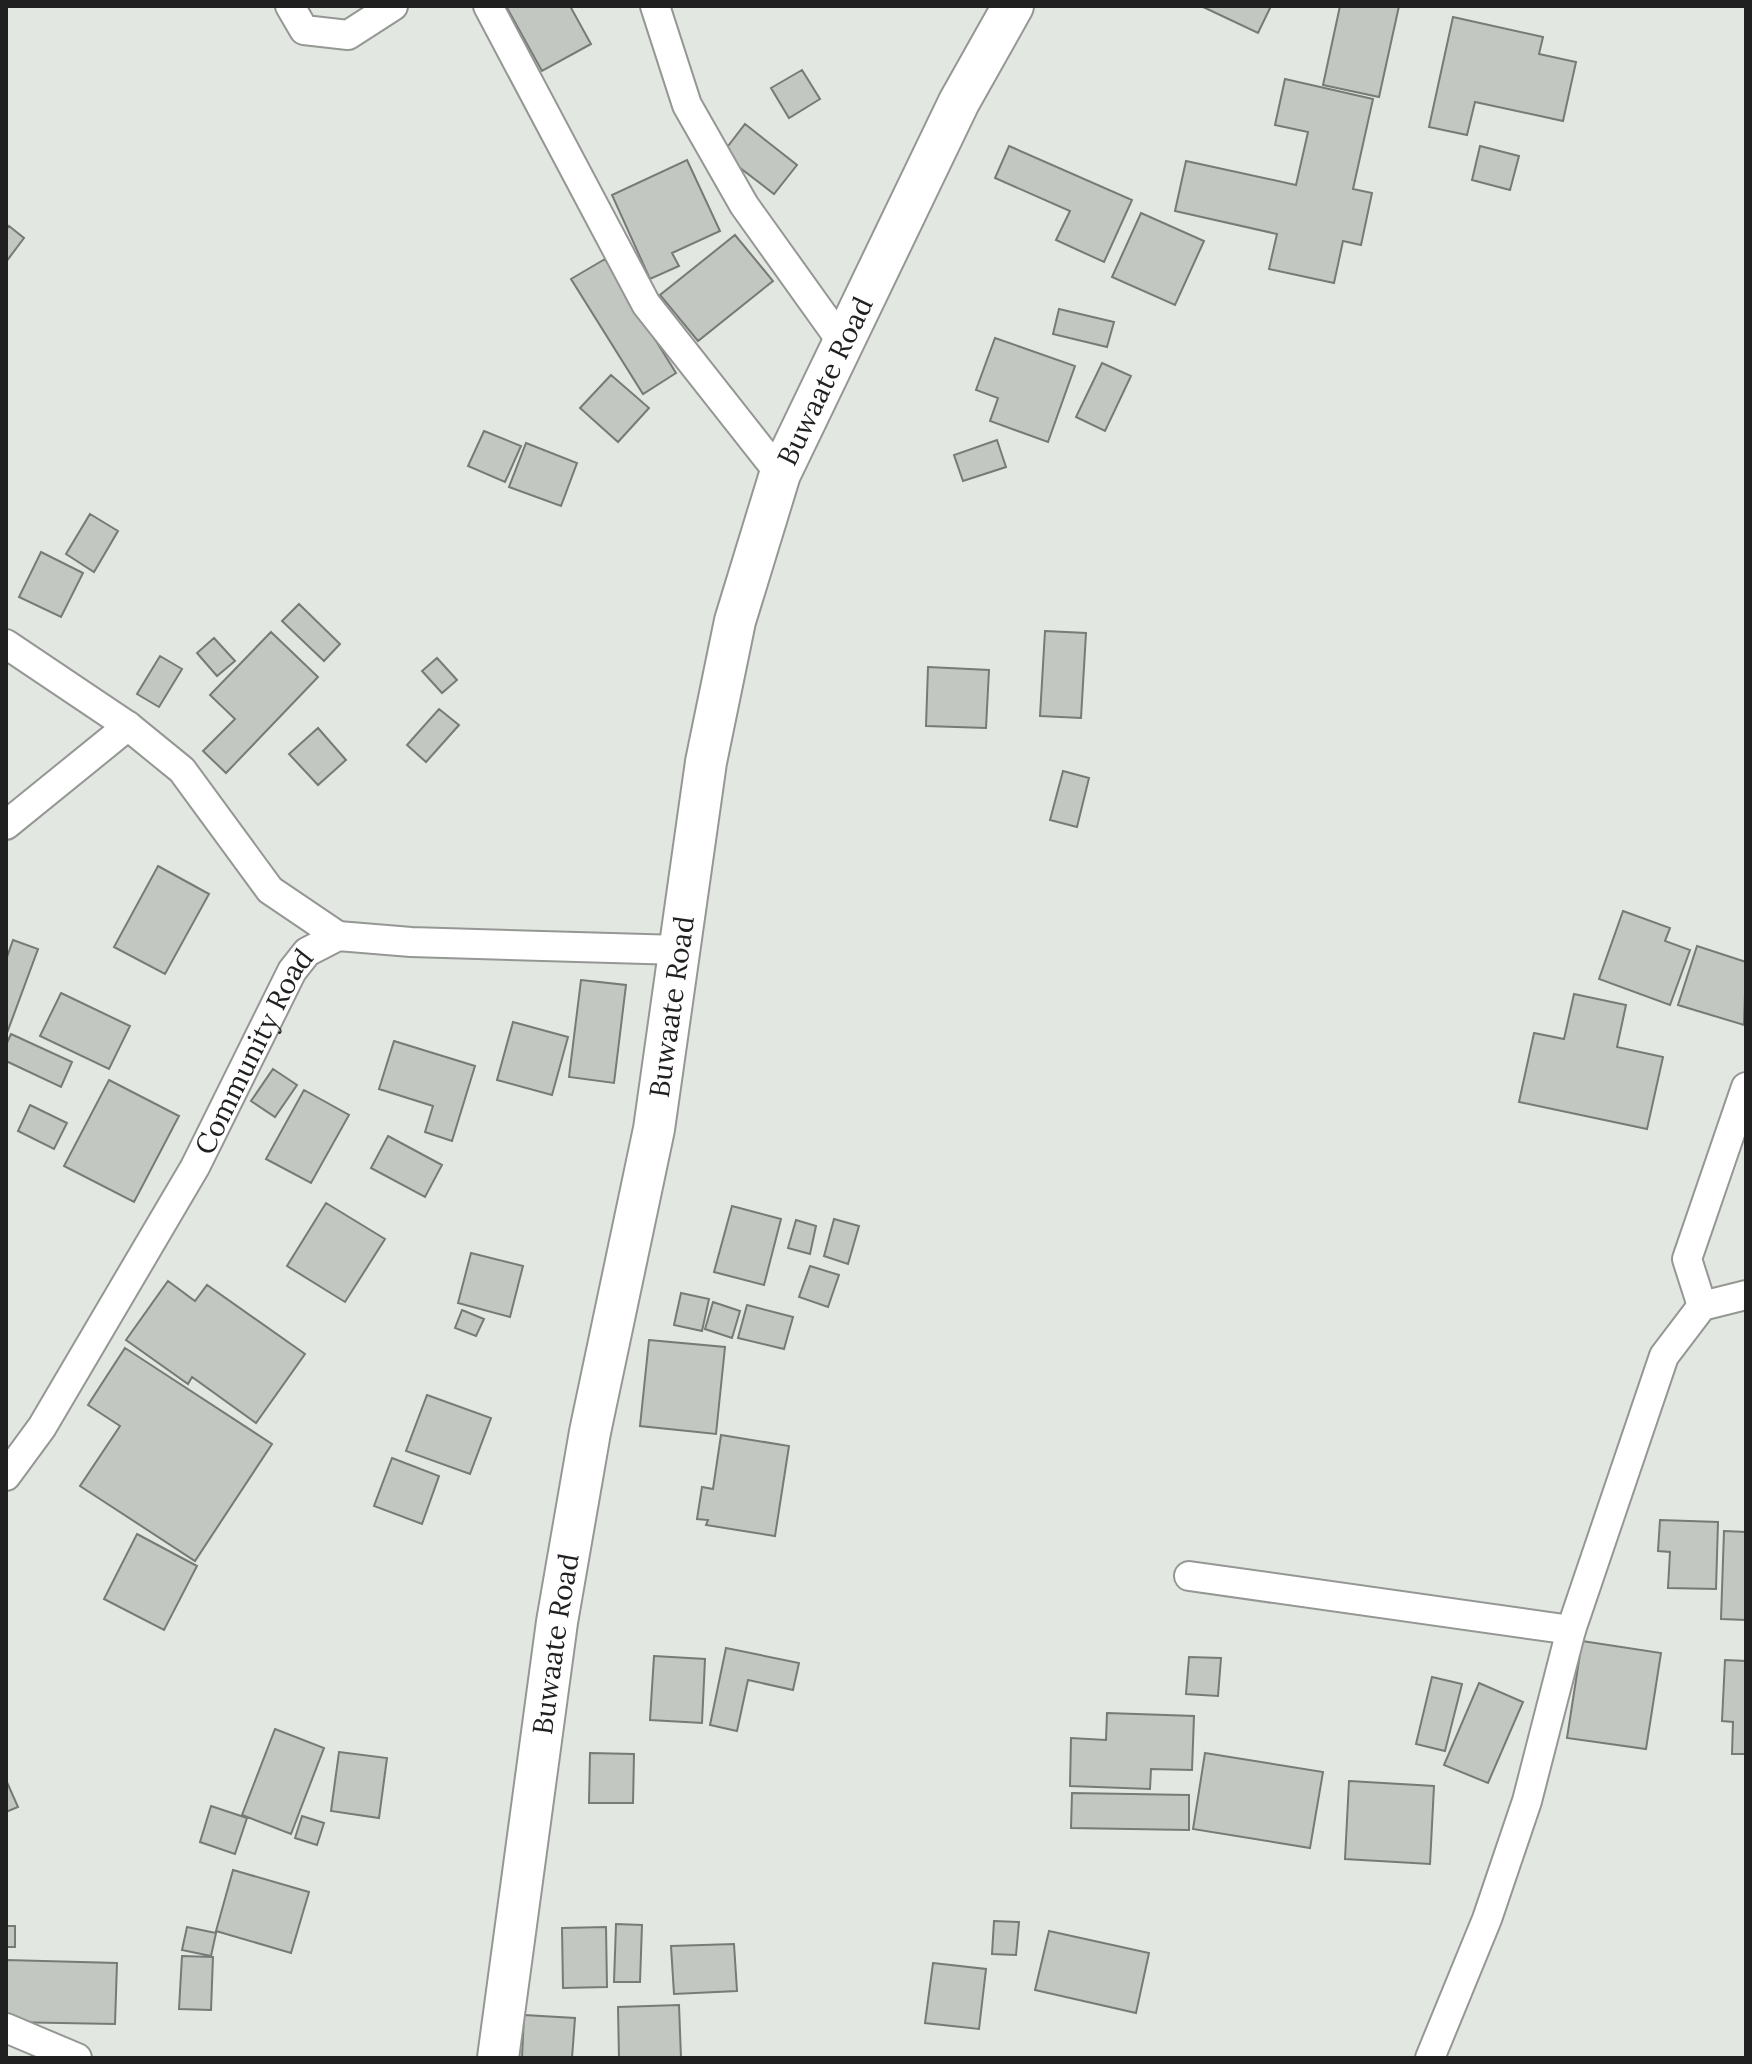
<svg xmlns="http://www.w3.org/2000/svg" width="1752" height="2064" viewBox="0 0 1752 2064" font-family="Lora,serif">
	<style>
		.building { fill: #c3c7c2; stroke: #777a76; stroke-width: 2 }
		.lines { fill: none; stroke-linecap: round; stroke-linejoin: round }
		.street-casing { stroke: #949793; stroke-width: 32 }
		.secondary-casing { stroke: #949793; stroke-width: 44 }
		.street { stroke: #fff; stroke-width: 28 }
		.secondary { stroke: #fff; stroke-width: 40 }
		.labels { text-anchor: middle; stroke-width: 6; stroke-linejoin: round; paint-order: stroke }
		.street-label { font-size: 28px; fill: #1f201f; stroke: #f1f4f0 }
	</style>
	<rect width="100%" height="100%" fill="#e3e7e2"/>
	<!-- building -->
	<path class="building" d="M 506,6 L 570,6 L 591,44 L 542,71 Z
		M 1201,6 L 1271,6 L 1258,33 Z
		M 1340,6 L 1399,6 L 1379,97 L 1323,85 Z
		M 1453,17 L 1543,37 L 1539,54 L 1576,62 L 1563,121 L 1475,102 L 1467,135 L 1429,127 Z
		M 802,70 L 820,99 L 789,118 L 771,88 Z
		M 1285,79 L 1373,99 L 1353,189 L 1372,193 L 1361,245 L 1343,241 L 1334,283 L 1269,269 L 1277,234 L 1175,211 L 1186,161 L 1296,185 L 1308,132 L 1275,125 Z
		M 745,124 L 797,165 L 774,194 L 722,154 Z
		M 1009,146 L 1132,200 L 1104,262 L 1056,240 L 1070,211 L 995,178 Z
		M 1480,146 L 1519,156 L 1510,190 L 1472,180 Z
		M 687,160 L 720,231 L 672,253 L 679,266 L 650,279 L 612,195 Z
		M 1141,213 L 1204,241 L 1175,305 L 1112,277 Z
		M 9,226 L 24,238 L 6,262 L 6,230 Z
		M 735,235 L 773,281 L 698,341 L 660,295 Z
		M 605,259 L 676,373 L 643,394 L 571,279 Z
		M 1059,309 L 1114,322 L 1107,347 L 1053,334 Z
		M 995,338 L 1075,366 L 1048,442 L 990,421 L 998,398 L 976,390 Z
		M 1102,363 L 1131,376 L 1105,431 L 1076,417 Z
		M 611,375 L 649,408 L 618,442 L 580,408 Z
		M 484,431 L 521,446 L 505,482 L 468,466 Z
		M 997,440 L 1006,467 L 963,481 L 954,455 Z
		M 526,443 L 577,463 L 561,506 L 509,487 Z
		M 90,514 L 118,531 L 94,572 L 66,554 Z
		M 41,552 L 83,573 L 61,617 L 19,597 Z
		M 299,604 L 340,644 L 324,661 L 282,621 Z
		M 1045,631 L 1086,633 L 1081,718 L 1040,716 Z
		M 271,632 L 318,677 L 226,773 L 203,751 L 235,719 L 210,695 Z
		M 214,638 L 235,661 L 217,676 L 197,653 Z
		M 160,656 L 182,669 L 159,707 L 137,694 Z
		M 437,658 L 457,680 L 442,693 L 422,671 Z
		M 928,667 L 989,670 L 986,728 L 926,726 Z
		M 439,709 L 459,725 L 426,762 L 407,745 Z
		M 318,728 L 346,760 L 318,785 L 289,754 Z
		M 1063,771 L 1089,778 L 1077,827 L 1050,820 Z
		M 158,866 L 209,894 L 165,974 L 114,947 Z
		M 1623,911 L 1670,928 L 1665,941 L 1690,950 L 1670,1005 L 1599,979 Z
		M 13,940 L 38,949 L 7,1033 L 6,960 Z
		M 1697,946 L 1746,962 L 1744,1025 L 1678,1005 Z
		M 581,980 L 626,985 L 614,1083 L 569,1077 Z
		M 61,993 L 130,1026 L 109,1069 L 40,1036 Z
		M 1574,994 L 1626,1005 L 1617,1047 L 1663,1057 L 1647,1129 L 1519,1102 L 1534,1033 L 1564,1039 Z
		M 513,1022 L 568,1037 L 552,1095 L 497,1080 Z
		M 11,1034 L 72,1062 L 61,1087 L 6,1061 L 6,1045 Z
		M 394,1041 L 475,1066 L 452,1141 L 425,1132 L 433,1106 L 379,1089 Z
		M 273,1069 L 297,1085 L 275,1117 L 251,1101 Z
		M 109,1080 L 179,1116 L 134,1202 L 64,1166 Z
		M 304,1090 L 349,1115 L 311,1183 L 266,1159 Z
		M 30,1105 L 67,1123 L 54,1149 L 18,1131 Z
		M 388,1136 L 442,1165 L 425,1197 L 371,1168 Z
		M 326,1203 L 385,1239 L 345,1302 L 287,1266 Z
		M 732,1206 L 781,1219 L 764,1285 L 714,1272 Z
		M 834,1219 L 859,1226 L 848,1264 L 824,1256 Z
		M 796,1220 L 816,1226 L 810,1254 L 788,1248 Z
		M 471,1253 L 523,1266 L 510,1317 L 458,1303 Z
		M 810,1266 L 839,1275 L 828,1307 L 799,1297 Z
		M 168,1281 L 195,1301 L 207,1285 L 305,1354 L 256,1423 L 192,1377 L 188,1384 L 126,1340 Z
		M 681,1293 L 709,1299 L 702,1331 L 674,1325 Z
		M 713,1302 L 740,1311 L 732,1338 L 705,1329 Z
		M 747,1305 L 793,1317 L 784,1349 L 738,1338 Z
		M 462,1310 L 484,1319 L 476,1336 L 455,1328 Z
		M 649,1340 L 725,1347 L 716,1434 L 640,1426 Z
		M 125,1348 L 272,1444 L 195,1561 L 80,1486 L 120,1426 L 88,1405 Z
		M 427,1395 L 491,1418 L 470,1474 L 406,1451 Z
		M 721,1435 L 789,1446 L 775,1536 L 706,1525 L 708,1520 L 697,1519 L 702,1487 L 713,1489 Z
		M 392,1458 L 439,1476 L 422,1524 L 374,1506 Z
		M 1660,1520 L 1718,1522 L 1716,1589 L 1668,1588 L 1670,1552 L 1658,1551 Z
		M 1724,1531 L 1746,1532 L 1746,1620 L 1721,1619 Z
		M 137,1534 L 197,1566 L 164,1630 L 104,1599 Z
		M 1582,1641 L 1661,1653 L 1646,1749 L 1567,1738 Z
		M 726,1648 L 799,1663 L 793,1690 L 748,1680 L 737,1731 L 710,1725 Z
		M 654,1656 L 705,1659 L 702,1723 L 650,1720 Z
		M 1189,1657 L 1221,1658 L 1218,1696 L 1186,1694 Z
		M 1725,1660 L 1746,1661 L 1746,1754 L 1732,1754 L 1733,1722 L 1722,1721 Z
		M 1432,1677 L 1462,1684 L 1445,1751 L 1416,1744 Z
		M 1479,1683 L 1523,1702 L 1488,1783 L 1444,1765 Z
		M 1107,1713 L 1194,1716 L 1192,1770 L 1151,1769 L 1150,1789 L 1070,1786 L 1071,1738 L 1106,1740 Z
		M 275,1729 L 324,1748 L 291,1834 L 242,1815 Z
		M 339,1752 L 387,1758 L 379,1818 L 331,1811 Z
		M 590,1753 L 634,1754 L 633,1803 L 589,1803 Z
		M 1205,1753 L 1323,1772 L 1310,1848 L 1193,1829 Z
		M 6,1780 L 18,1807 L 6,1812 Z
		M 1349,1781 L 1434,1786 L 1430,1864 L 1345,1859 Z
		M 1072,1793 L 1189,1795 L 1189,1830 L 1071,1828 Z
		M 211,1806 L 247,1818 L 235,1854 L 200,1842 Z
		M 302,1816 L 324,1823 L 317,1845 L 295,1838 Z
		M 233,1870 L 309,1892 L 291,1953 L 216,1931 Z
		M 994,1921 L 1019,1922 L 1016,1955 L 992,1954 Z
		M 616,1924 L 642,1925 L 640,1982 L 614,1982 Z
		M 6,1926 L 15,1926 L 15,1947 L 6,1947 Z
		M 187,1927 L 216,1933 L 211,1956 L 182,1950 Z
		M 606,1927 L 607,1987 L 563,1988 L 562,1928 Z
		M 1049,1931 L 1149,1953 L 1136,2013 L 1035,1990 Z
		M 734,1944 L 737,1991 L 674,1994 L 671,1946 Z
		M 182,1956 L 213,1957 L 211,2010 L 179,2009 Z
		M 6,1960 L 117,1963 L 115,2024 L 6,2022 Z
		M 933,1963 L 986,1969 L 979,2029 L 925,2023 Z
		M 679,2005 L 681,2058 L 619,2058 L 618,2007 Z
		M 524,2015 L 575,2018 L 572,2058 L 522,2058 Z"/>
	<g class="lines">
		<defs>
			<g id="street">
				<path d="M 290,6 L 304,30 L 348,35 L 393,6"/>
				<path d="M 488,6 L 646,304 L 780,474"/>
				<path d="M 655,6 L 687,105 L 744,205 L 842,342"/>
				<path d="M 6,644 L 128,726 L 182,770 L 270,890 L 338,936"/>
				<path d="M 6,825 L 128,726"/>
				<path d="M 1702,1306 L 1687,1259 L 1746,1087"/>
				<path id="s1" d="M 6,1476 L 42,1427 L 195,1167 L 292,971 L 307,952 L 338,936 L 411,942 L 680,950"/>
				<path d="M 1189,1576 L 1571,1630"/>
				<path d="M 6,2028 L 77,2058"/>
				<path d="M 1430,2058 L 1487,1919 L 1527,1801 L 1571,1630 L 1664,1356 L 1702,1306 L 1746,1295"/>
			</g>
			<g id="secondary">
				<path id="s2" d="M 498,2058 L 557,1622 L 590,1432 L 654,1129 L 706,762 L 735,621 L 780,474 L 959,102 L 1013,6"/>
			</g>
		</defs>
		<!-- street casing -->
		<use href="#street" class="street-casing"/>
		<!-- secondary casing -->
		<use href="#secondary" class="secondary-casing"/>
		<!-- street -->
		<use href="#street" class="street"/>
		<!-- secondary -->
		<use href="#secondary" class="secondary"/>
	</g>
	<g class="labels">
		<!-- street labels -->
		<g class="street-label">
			<text dy="10" stroke="none"><textPath href="#s2" startOffset="1714">Buwaate Road</textPath></text>
			<text dy="10" stroke="none"><textPath href="#s2" startOffset="1066">Buwaate Road</textPath></text>
			<text dy="10" stroke="none"><textPath href="#s1" startOffset="492">Community Road</textPath></text>
			<text dy="10" stroke="none"><textPath href="#s2" startOffset="418">Buwaate Road</textPath></text>
		</g>
	</g>
	<!-- border -->
	<rect width="1752" height="2064" fill="none" stroke="#1f201f" stroke-width="16"/>
</svg>
